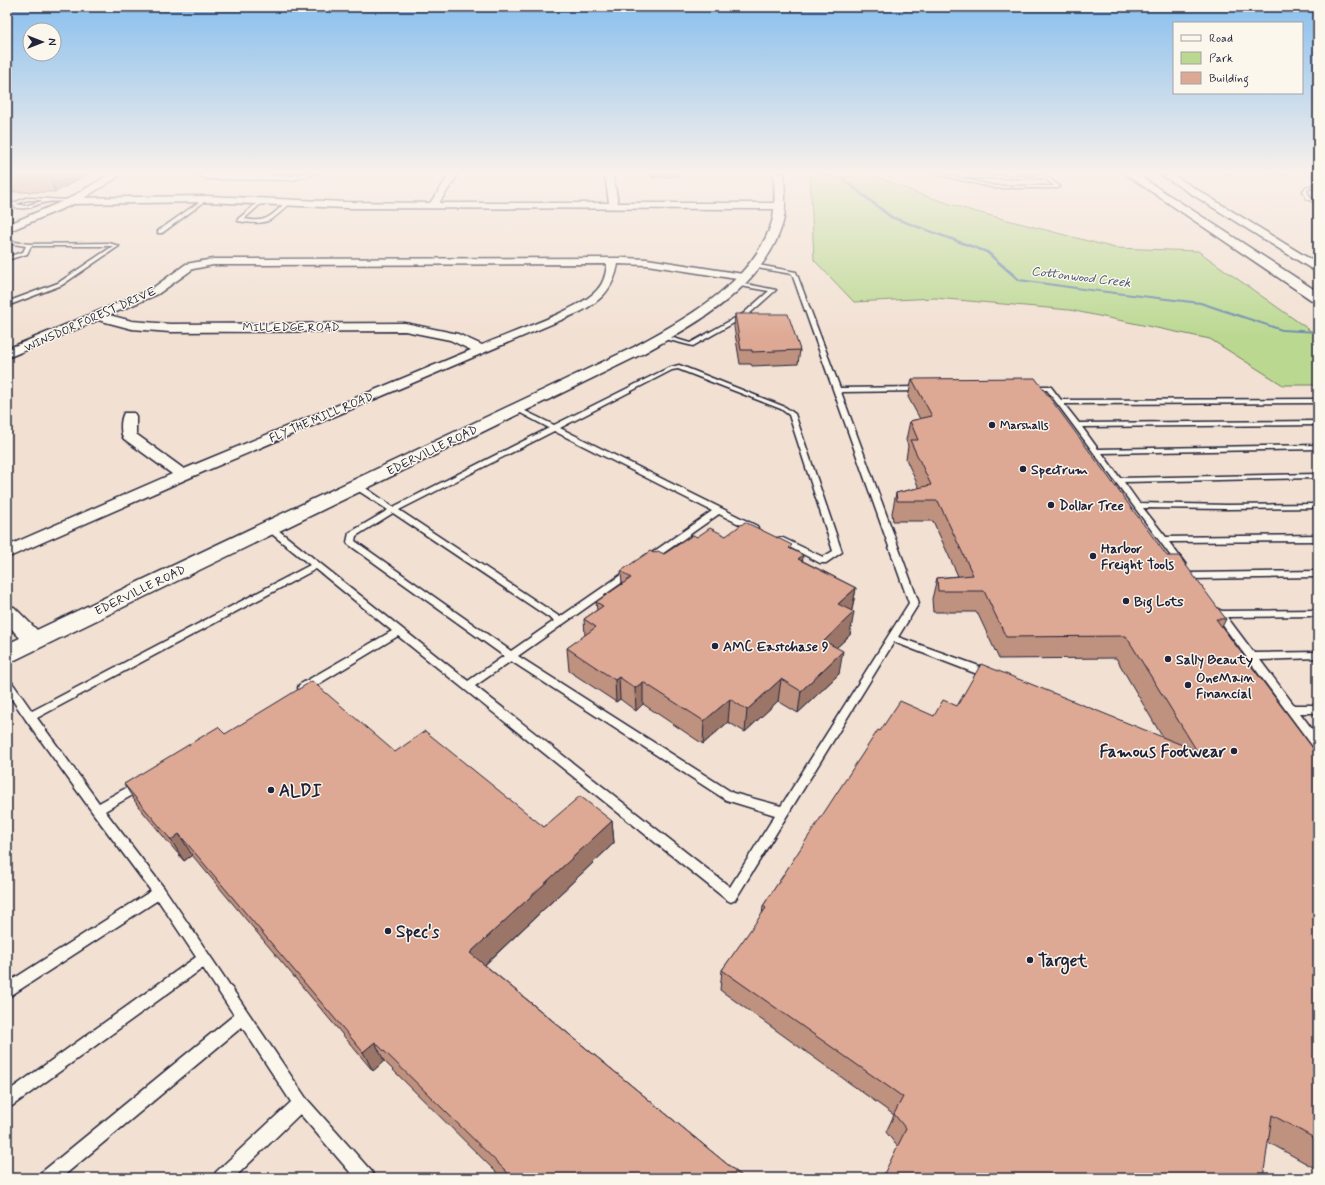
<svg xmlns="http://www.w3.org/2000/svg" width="1325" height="1185" viewBox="0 0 1325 1185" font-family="Mynerve,sans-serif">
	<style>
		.green { fill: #bad890; stroke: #6e7d66 }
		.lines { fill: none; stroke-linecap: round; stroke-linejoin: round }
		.stream { fill: #6a8aac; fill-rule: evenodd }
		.lane-casing { stroke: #22223b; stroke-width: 3 }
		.street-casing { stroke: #22223b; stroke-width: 3 }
		.secondary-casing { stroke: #22223b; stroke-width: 3 }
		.highway-casing { stroke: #22223b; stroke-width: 3 }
		.lane { fill: #fbf7ec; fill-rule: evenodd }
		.street { fill: #fbf7ec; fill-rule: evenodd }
		.secondary { fill: #fbf7ec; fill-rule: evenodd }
		.highway { fill: #fbf7ec; fill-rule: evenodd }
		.wall { fill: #bf917f; stroke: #22223b }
		.shaded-wall { fill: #9b7668; stroke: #22223b }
		.building { fill: #dea994; stroke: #22223b }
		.poi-dot { fill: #22223b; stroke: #fbf7ec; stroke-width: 1.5 }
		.labels { text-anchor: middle; stroke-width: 3; stroke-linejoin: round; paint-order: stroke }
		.far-street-label { font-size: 12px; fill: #22223b; stroke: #fbf7ec }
		.far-poi-label { font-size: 12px; font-weight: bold; fill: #22223b; stroke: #fbf7ec; text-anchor: start }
		.far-water-label { font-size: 13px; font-style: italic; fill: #465674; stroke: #fbf7ec }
		.poi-label { font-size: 14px; font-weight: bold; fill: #22223b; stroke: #fbf7ec; text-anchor: start }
		.near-poi-label { font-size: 17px; font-weight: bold; fill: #22223b; stroke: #fbf7ec; text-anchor: start }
	</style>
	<rect width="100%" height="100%" fill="#f2e0d2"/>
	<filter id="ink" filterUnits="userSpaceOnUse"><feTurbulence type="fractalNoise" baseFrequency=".025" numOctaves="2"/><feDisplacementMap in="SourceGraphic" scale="8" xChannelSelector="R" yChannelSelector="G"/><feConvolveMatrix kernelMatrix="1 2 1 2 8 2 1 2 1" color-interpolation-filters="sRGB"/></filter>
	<g filter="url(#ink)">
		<!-- green -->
		<path class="green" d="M 810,173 L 868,173 L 917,193 L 969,210 L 1115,248 L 1198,251 L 1318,336 L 1318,385 L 1283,385 L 1210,339 L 1070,310 L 935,298 L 854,302 L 814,260 Z
			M 1223,173 L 1318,173 L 1318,176 L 1226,175 Z"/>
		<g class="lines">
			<!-- stream -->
			<path class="stream" d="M 817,173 L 822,173 L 845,179 L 892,216 L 988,251 L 1020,279 L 1090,289 L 1201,302 L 1282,329 L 1318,331 L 1318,333 L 1282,331 L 1200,304 L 1090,291 L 1018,281 L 986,253 L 890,218 L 843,181 Z"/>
			<defs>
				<path id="lane" d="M 931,173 L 938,173 L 995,186 L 1054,186 L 1045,178 L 969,178 L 967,177 L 969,176 L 1042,176 L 1039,173 L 1043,173 L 1060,187 L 1058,188 L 995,188 Z
					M 22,183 L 25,184 L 7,194 L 7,191 Z
					M 1318,184 L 1318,186 L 1308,189 L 1307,191 L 1310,197 L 1318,201 L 1318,204 L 1307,199 L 1303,191 L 1306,187 Z
					M 26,198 C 42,198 56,200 72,200 L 74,201 L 72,202 C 64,202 55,201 47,202 C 35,204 22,214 11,204 ZM 27,200 L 41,200 L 42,201 L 25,206 L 16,204 Z
					M 205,198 L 208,199 L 162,233 L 158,233 L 158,231 Z
					M 261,200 L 264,201 L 244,219 C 267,223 270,217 286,202 L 290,203 C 272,222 265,226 238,221 L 238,219 Z
					M 7,241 L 29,244 L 109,243 L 119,246 L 62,285 L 7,306 L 7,302 L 58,283 L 113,246 L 31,246 L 27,254 L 7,260 L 7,257 L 23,252 L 26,246 L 7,243 Z
					M 753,264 L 796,272 L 840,388 L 921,387 L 924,389 L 921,391 L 841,392 L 919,603 L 898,637 L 993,671 L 994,674 L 993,677 L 985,677 L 894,642 L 735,900 L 731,902 L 727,900 L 398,636 L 307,691 L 299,691 L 298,688 L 299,685 L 392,631 L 316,569 L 37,718 L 99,803 L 135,783 L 139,781 L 143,783 L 145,786 L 143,789 L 105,811 L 164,888 L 306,1098 L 372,1172 L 374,1178 L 355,1178 L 300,1114 L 234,1178 L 214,1178 L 216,1172 L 291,1102 L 242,1027 L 61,1178 L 40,1178 L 42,1172 L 234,1015 L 203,968 L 12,1106 L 7,1109 L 7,1092 L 196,957 L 158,900 L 7,998 L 7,983 L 151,891 L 93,813 L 26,720 L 7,692 L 7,680 L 11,681 L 32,711 L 310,565 L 267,530 L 266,528 L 267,526 L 273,526 L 468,681 L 504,656 L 348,544 L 347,542 L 349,533 L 388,510 L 354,488 L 353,486 L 354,484 L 360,484 L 393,507 L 549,428 L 515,410 L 515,408 L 519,408 L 554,425 L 668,368 L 679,365 L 785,407 L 795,414 L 842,552 L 826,563 L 820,563 L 776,540 L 777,538 L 783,538 L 823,557 L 833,551 L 789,415 L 781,409 L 678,369 L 672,370 L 560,428 L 757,526 L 758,528 L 757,530 L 751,530 L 719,514 L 652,561 L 646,561 L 645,559 L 646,557 L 712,511 L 554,431 L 399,510 L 560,617 L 628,570 L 634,570 L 635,572 L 634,574 L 518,656 L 733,793 L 781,806 L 909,603 L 792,274 L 751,267 L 750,266 ZM 393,513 L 554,621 L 511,651 L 355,541 L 356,536 ZM 511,661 L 726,800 L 775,815 L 730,887 L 475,686 Z
					M 736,282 L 776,290 L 748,315 L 693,346 L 661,338 L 661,336 L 663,335 L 690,343 L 744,313 L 769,291 L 734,285 L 734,283 Z
					M 1049,386 L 1051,387 L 1061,400 L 1318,399 L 1318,403 L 1064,404 L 1079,423 L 1318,421 L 1318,425 L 1082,427 L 1098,449 L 1318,445 L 1318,449 L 1102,453 L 1120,478 L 1318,474 L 1318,478 L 1124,482 L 1139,503 L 1227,505 L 1318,504 L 1318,508 L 1227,509 L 1143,508 L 1166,537 L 1318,535 L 1318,541 L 1169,542 L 1186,565 L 1182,568 L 1179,567 L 1047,390 L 1031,390 L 1028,388 L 1031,386 Z
					M 1318,571 L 1318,577 L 1190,579 L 1186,576 L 1190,573 Z
					M 1218,609 L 1222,611 L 1318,610 L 1318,616 L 1227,617 L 1254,653 L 1318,652 L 1318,658 L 1260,660 L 1294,705 L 1318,705 L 1318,713 L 1300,713 L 1318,737 L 1318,749 L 1314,748 L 1216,616 L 1213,612 Z"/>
				<path id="street" d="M 194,173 L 292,176 L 304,173 L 319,173 L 292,180 L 209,179 Z
					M 451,173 L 459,173 L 439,203 L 609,203 L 606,181 L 602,173 L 610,173 L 614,181 L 618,203 L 779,203 L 784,206 L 779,209 L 345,208 L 206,202 L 72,204 L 68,201 L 72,198 L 206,196 L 345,202 L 430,203 Z
					M 625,258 L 647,259 L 743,274 L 748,277 L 743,280 L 647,265 L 618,264 C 614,288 601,301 580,312 L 189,478 L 7,558 L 7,546 L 172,474 L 124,439 C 120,434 120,419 124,413 L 134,413 L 136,416 L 136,434 L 184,469 L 471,350 L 450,340 L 405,331 L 170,332 L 132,329 L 98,320 L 7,358 L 7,349 L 150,290 L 186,264 L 213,259 ZM 607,264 C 606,273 604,283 597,290 C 580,310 509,333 482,345 L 458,334 L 405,323 L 170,324 L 132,321 L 109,315 L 158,294 L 193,269 L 213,265 Z
					M 7,606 L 14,607 L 42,635 L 45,640 L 42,645 C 26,649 17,634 7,624 Z"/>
				<path id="secondary" d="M 112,173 L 124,173 L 76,203 L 7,232 L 7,225 L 68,199 Z
					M 774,173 L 784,173 C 784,189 787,206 783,222 C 765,286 698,323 644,353 L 15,660 L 7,662 L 7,644 L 634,347 C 686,318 752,284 772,222 C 776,207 774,189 774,173 Z"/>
				<path id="highway" d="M 1124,173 L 1135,173 L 1318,292 L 1318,302 L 1313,301 Z
					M 1158,173 L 1170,173 L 1318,264 L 1318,273 Z"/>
			</defs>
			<!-- lane casing -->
			<use href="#lane" class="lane-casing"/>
			<!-- street casing -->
			<use href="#street" class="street-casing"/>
			<!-- secondary casing -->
			<use href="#secondary" class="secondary-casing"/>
			<!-- highway casing -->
			<use href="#highway" class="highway-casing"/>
			<!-- lane -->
			<use href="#lane" class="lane"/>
			<!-- street -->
			<use href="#street" class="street"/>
			<!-- secondary -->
			<use href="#secondary" class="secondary"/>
			<!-- highway -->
			<use href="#highway" class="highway"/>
		</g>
		<!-- wall -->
		<path class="wall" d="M 7,173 L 90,173 L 55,192 L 14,192 L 12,187 L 7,189 Z
			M 649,173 L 680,173 L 680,176 L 652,178 Z
			M 735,314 L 800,350 L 798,364 L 752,366 L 751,364 L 740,364 L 734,327 Z
			M 912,379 L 1167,556 L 1226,619 L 1222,627 L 1318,755 L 1318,1170 L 1268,1142 L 897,1146 L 886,1132 L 894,1115 L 720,990 L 722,970 L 762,915 L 763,906 L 880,731 L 934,716 L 957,706 L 1163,738 L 1116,658 L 999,659 L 977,612 L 933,612 L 932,599 L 937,578 L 958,576 L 933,521 L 893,521 L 892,513 L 896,493 L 919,488 L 906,459 L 908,446 L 906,440 L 910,421 L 920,419 L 908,397 Z
			M 726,536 L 791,549 L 803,561 L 856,588 L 852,610 L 851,611 L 850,635 L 836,648 L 839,674 L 798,713 L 778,701 L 745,732 L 728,722 L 703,744 L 643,704 L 636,711 L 620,699 L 616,702 L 569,671 L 567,648 L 585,636 L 584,619 L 597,610 L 596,602 L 622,584 L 621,571 L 654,553 L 664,554 L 697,537 Z
			M 225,734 L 395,752 L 544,827 L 612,821 L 614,843 L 485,965 L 744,1178 L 502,1178 L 384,1061 L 373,1071 L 192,855 L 184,861 L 138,806 L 124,784 Z"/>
		<!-- shaded-wall -->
		<path class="shaded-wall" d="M 50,173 L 90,173 L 55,192 L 48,174 Z
			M 652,173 L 680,173 L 680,176 L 652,178 Z
			M 7,177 L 12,187 L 7,189 Z
			M 803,555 L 801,576 L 798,559 Z
			M 856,588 L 852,610 L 834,626 L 838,604 Z
			M 854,612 L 850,635 L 820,663 L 824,641 Z
			M 843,651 L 839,674 L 798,713 L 801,691 Z
			M 619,677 L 620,699 L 616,702 L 615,680 Z
			M 781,679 L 778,701 L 745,732 L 747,710 Z
			M 643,682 L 643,704 L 636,711 L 635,688 Z
			M 730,699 L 728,722 L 703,744 L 704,721 Z
			M 612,821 L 614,843 L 476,973 L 470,953 Z
			M 179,834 L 192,855 L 184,861 L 171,840 Z
			M 375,1042 L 384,1061 L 373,1071 L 363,1052 Z"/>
		<!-- building -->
		<path class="building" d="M 9,173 L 50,173 L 48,174 L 7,175 Z
			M 735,314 L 788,314 L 800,350 L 752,352 L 752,350 L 741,350 Z
			M 1035,378 L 1167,556 L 1179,556 L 1226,619 L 1216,619 L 1318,755 L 1318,1140 L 1272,1115 L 1263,1178 L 882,1178 L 906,1129 L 894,1114 L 903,1097 L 722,970 L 766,908 L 763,906 L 878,730 L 880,731 L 900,701 L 934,716 L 943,700 L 957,706 L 981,664 L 1197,751 L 1126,636 L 1006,637 L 984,591 L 938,591 L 937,578 L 973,575 L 938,501 L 897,501 L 896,493 L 931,485 L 910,440 L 918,440 L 910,421 L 932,416 L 912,379 Z
			M 745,522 L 792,545 L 789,548 L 803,555 L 798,559 L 856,588 L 838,604 L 854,612 L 824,641 L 843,651 L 801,691 L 781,679 L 747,710 L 730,699 L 704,721 L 643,682 L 635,688 L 619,677 L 615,680 L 567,648 L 596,627 L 584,619 L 603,606 L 596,602 L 631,578 L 621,571 L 650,551 L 654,553 L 658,551 L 664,554 L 693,535 L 697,537 L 710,528 L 726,536 Z
			M 312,681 L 395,752 L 425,731 L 544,827 L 580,796 L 612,821 L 470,953 L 744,1178 L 513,1178 L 375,1042 L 363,1052 L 179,834 L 171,840 L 124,784 L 218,727 L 225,734 Z"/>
	</g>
	<!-- sky -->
	<linearGradient id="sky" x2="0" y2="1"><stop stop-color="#89bfee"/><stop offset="0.51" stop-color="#f9f1eb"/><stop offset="1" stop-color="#f9f1eb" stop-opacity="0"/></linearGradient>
	<rect width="1325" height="339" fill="url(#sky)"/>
	<!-- markers -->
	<g class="poi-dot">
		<circle cx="992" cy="425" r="4"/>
		<circle cx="1023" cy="469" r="4"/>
		<circle cx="1051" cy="505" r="4"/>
		<circle cx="1093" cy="556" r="4"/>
		<circle cx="1126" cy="601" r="4"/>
		<circle cx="715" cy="646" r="4"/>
		<circle cx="1168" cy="659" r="4"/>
		<circle cx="1188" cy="685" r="4"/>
		<circle cx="1234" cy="751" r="4"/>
		<circle cx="271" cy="790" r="4"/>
		<circle cx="388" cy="931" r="4"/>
		<circle cx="1030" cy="960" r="4"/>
	</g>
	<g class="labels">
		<!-- far-street labels -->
		<g class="far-street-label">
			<text transform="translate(90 319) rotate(-24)" y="4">WINSDOR FOREST DRIVE</text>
			<text x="291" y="331">MILLEDGE ROAD</text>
			<text transform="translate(321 417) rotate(-23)" y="4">FLY THE MILL ROAD</text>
			<text transform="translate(432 450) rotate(-26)" y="4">EDERVILLE ROAD</text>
			<text transform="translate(140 590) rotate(-26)" y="4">EDERVILLE ROAD</text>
		</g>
		<!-- far-poi labels -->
		<g class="far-poi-label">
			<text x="1000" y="429">Marshalls</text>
		</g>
		<!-- far-water labels -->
		<g class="far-water-label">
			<text transform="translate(1081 276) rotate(7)" y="5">Cottonwood Creek</text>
		</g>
		<!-- poi labels -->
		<g class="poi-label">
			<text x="1031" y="474">Spectrum</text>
			<text x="1059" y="510">Dollar Tree</text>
			<text x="1101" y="553">Harbor<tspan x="1101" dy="16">Freight Tools</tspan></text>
			<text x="1134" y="606">Big Lots</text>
			<text x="723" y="651">AMC Eastchase 9</text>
			<text x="1176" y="664">Sally Beauty</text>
			<text x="1196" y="682">OneMain<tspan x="1196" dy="16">Financial</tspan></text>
		</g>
		<!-- near-poi labels -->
		<g class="near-poi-label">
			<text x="1226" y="757" text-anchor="end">Famous Footwear</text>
			<text x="279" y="796">ALDI</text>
			<text x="396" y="937">Spec's</text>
			<text x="1038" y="966">Target</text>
		</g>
	</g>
	<!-- margin -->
	<rect width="1325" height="1185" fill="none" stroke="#fbf7ec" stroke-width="24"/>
	<rect x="12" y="12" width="1301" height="1161" fill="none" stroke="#22223b" stroke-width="1.5" filter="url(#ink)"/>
	<!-- legend -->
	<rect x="1173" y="22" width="130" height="72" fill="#fbf7ec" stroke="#a4a2a5"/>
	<rect x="1181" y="35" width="20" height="6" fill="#fbf7ec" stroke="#a4a2a5"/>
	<text x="1209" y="42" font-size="12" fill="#22223b">Road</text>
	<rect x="1181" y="52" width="20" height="12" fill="#bad890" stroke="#a4a2a5"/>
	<text x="1209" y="62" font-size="12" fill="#22223b">Park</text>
	<rect x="1181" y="72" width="20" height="12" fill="#dea994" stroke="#a4a2a5"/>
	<text x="1209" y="82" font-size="12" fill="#22223b">Building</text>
	<!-- north arrow -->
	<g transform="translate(42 42) rotate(90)"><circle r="19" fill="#fbf7ec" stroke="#a4a2a5"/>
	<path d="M0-3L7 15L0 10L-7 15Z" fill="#22223b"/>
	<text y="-6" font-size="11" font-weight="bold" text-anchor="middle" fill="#22223b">N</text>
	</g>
</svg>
